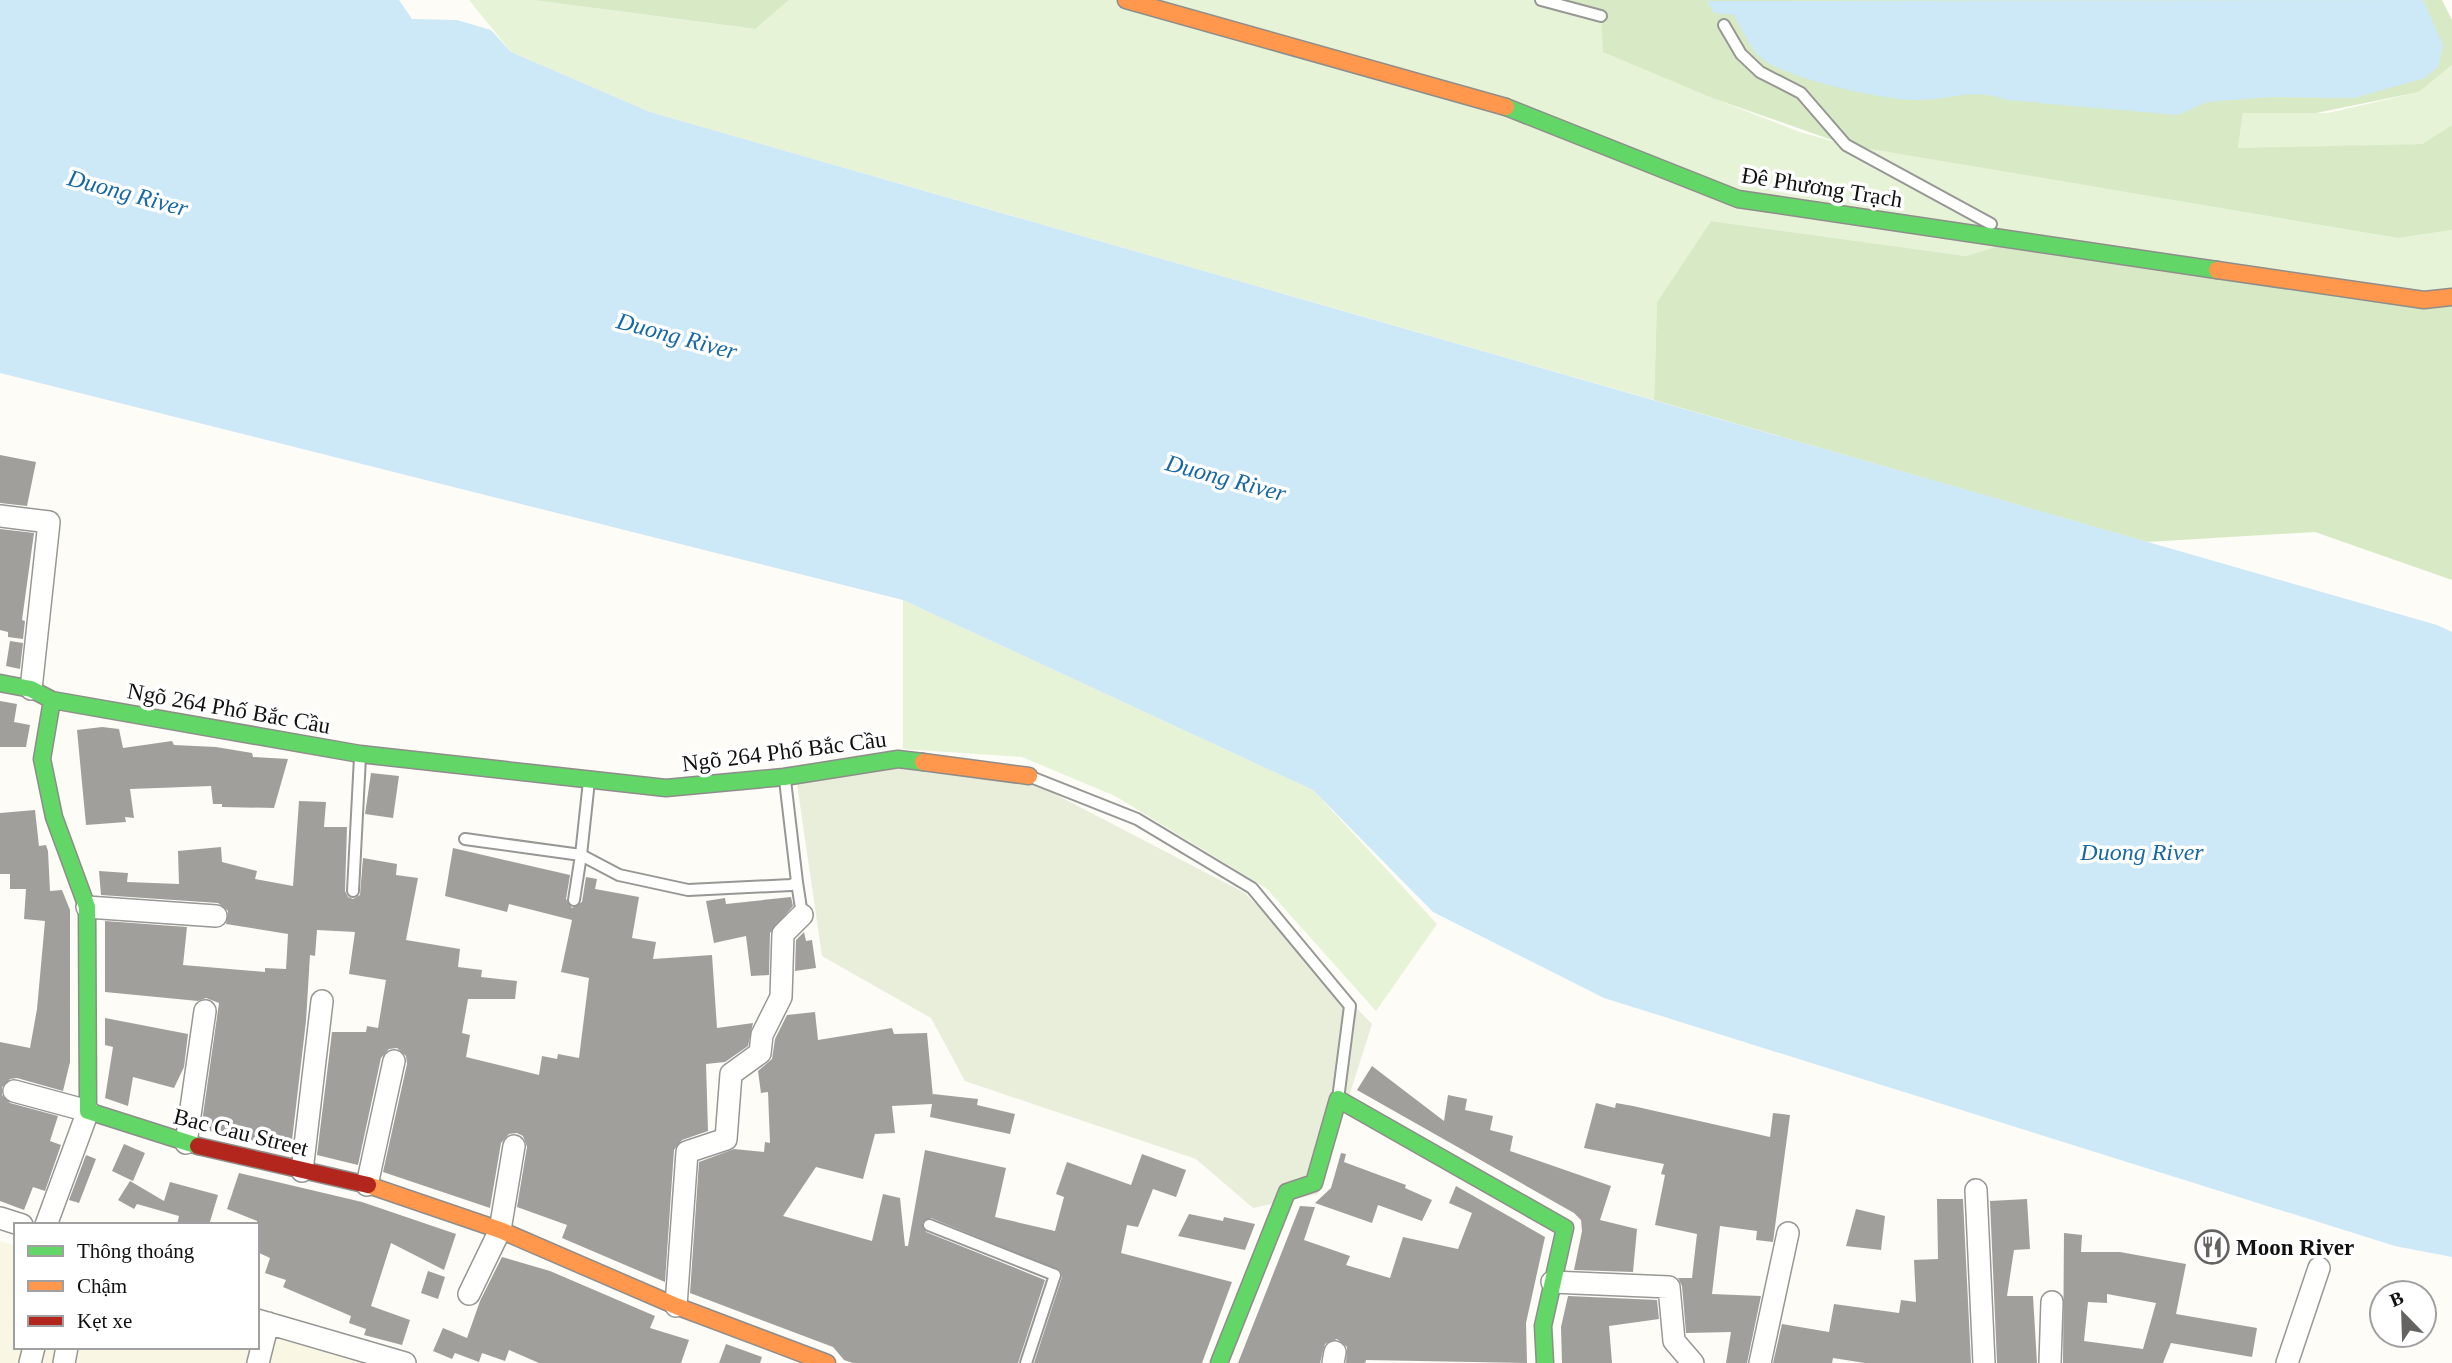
<svg xmlns="http://www.w3.org/2000/svg" width="2452" height="1363" viewBox="0 0 2452 1363" font-family="Georgia,serif">
	<style>
		.farmland { fill: #f9f7e4 }
		.green { fill: #e7f3d7 }
		.forest { fill: #d8eac5 }
		.cemetery { fill: #e9eedb }
		.water { fill: #cde8f7 }
		.building { fill: #a19f9c; fill-rule: evenodd }
		.lines { fill: none; stroke-linecap: round; stroke-linejoin: round }
		.lane-casing { stroke: #979795; stroke-width: 14 }
		.street-casing { stroke: #979795; stroke-width: 24 }
		.fast-casing { stroke: #8e8d8b; stroke-width: 19 }
		.slow-casing { stroke: #8e8d8b; stroke-width: 19 }
		.jam-casing { stroke: #8e8d8b; stroke-width: 19 }
		.lane { stroke: #fffffe; stroke-width: 10 }
		.street { stroke: #fffffe; stroke-width: 21 }
		.fast { stroke: #63d668; stroke-width: 16 }
		.slow { stroke: #ff974d; stroke-width: 16 }
		.jam { stroke: #b3261e; stroke-width: 16 }
		.labels { text-anchor: middle; stroke-width: 7; stroke-linejoin: round; paint-order: stroke }
		.street-label { font-size: 23px; fill: #111; stroke: #fff }
		.poi-label { font-size: 23px; font-weight: bold; fill: #111; stroke: #fff; text-anchor: start }
		.water-label { font-size: 24px; font-style: italic; fill: #1768a6; stroke: #fff }
	</style>
	<rect width="100%" height="100%" fill="#fdfcf7"/>
	<!-- farmland -->
	<path class="farmland" d="M 0,1241 L 16,1246 L 16,1347 L 257,1347 L 257,1320 L 405,1363 L 0,1363 Z"/>
	<!-- green -->
	<path class="green" d="M 469,0 L 533,0 L 754,29 L 789,0 L 1541,0 L 1601,16 L 1715,99 L 1800,132 L 1846,145 L 2398,238 L 2452,230 L 2452,297 L 2018,240 L 1966,256 L 1711,221 L 1657,302 L 1654,400 L 650,112 L 511,52 Z
		M 2452,65 L 2452,125 L 2422,144 L 2238,149 L 2243,113 L 2328,113 L 2419,92 Z
		M 903,600 L 1313,790 L 1437,924 L 1376,1011 L 1266,888 L 1115,796 L 1022,757 L 903,749 Z"/>
	<!-- forest -->
	<path class="forest" d="M 533,0 L 789,0 L 755,29 Z
		M 1541,0 L 2442,0 L 2452,20 L 2452,65 L 2419,92 L 2316,113 L 2243,113 L 2238,148 L 2422,144 L 2452,125 L 2452,230 L 2398,238 L 1846,145 L 1715,99 L 1603,52 L 1601,16 Z
		M 1711,221 L 1966,256 L 2018,240 L 2452,297 L 2452,580 L 2315,532 L 2147,542 L 1654,400 L 1657,302 Z"/>
	<!-- cemetery -->
	<path class="cemetery" d="M 895,765 L 1030,781 L 1245,893 L 1372,1024 L 1318,1194 L 1253,1208 L 1196,1159 L 965,1081 L 931,1018 L 822,956 L 797,784 Z"/>
	<!-- water -->
	<path class="water" d="M 0,0 L 399,0 L 412,19 L 457,20 L 491,30 L 511,52 L 650,112 L 2437,625 L 2452,632 L 2452,1257 L 2395,1246 L 1604,998 L 1433,912 L 1313,790 L 903,600 L 0,373 Z
		M 2423,0 L 2443,45 L 2438,67 L 2425,78 L 2354,98 L 2270,97 L 2207,102 L 2178,115 L 2007,100 C 1974,88 1956,98 1923,100 C 1889,102 1776,78 1756,53 C 1747,42 1741,27 1734,15 L 1714,13 L 1707,1 Z"/>
	<!-- building -->
	<path class="building" d="M 0,455 L 36,462 L 27,506 L 0,503 Z
		M 0,529 L 34,533 L 22,620 L 25,621 L 23,639 L 8,637 L 8,632 L 0,630 Z
		M 10,641 L 23,643 L 20,669 L 6,666 Z
		M 0,701 L 17,704 L 14,722 L 30,725 L 26,747 L 0,747 Z
		M 102,727 L 119,729 L 123,748 L 172,741 L 174,745 L 216,747 L 252,753 L 253,757 L 288,759 L 274,808 L 222,807 L 222,804 L 213,804 L 211,786 L 130,789 L 134,818 L 125,817 L 126,822 L 86,825 L 77,730 Z
		M 371,773 L 399,776 L 393,818 L 365,814 Z
		M 299,801 L 326,802 L 324,827 L 347,827 L 345,891 L 348,897 L 353,899 L 360,895 L 363,858 L 397,864 L 396,875 L 418,878 L 406,940 L 460,949 L 458,967 L 482,970 L 481,977 L 517,981 L 515,999 L 468,999 L 462,1033 L 470,1035 L 466,1057 L 539,1075 L 542,1056 L 557,1059 L 558,1054 L 579,1058 L 589,978 L 561,972 L 572,920 L 509,904 L 507,912 L 445,896 L 453,848 L 570,875 L 566,899 L 572,908 L 582,902 L 586,877 L 597,879 L 595,889 L 639,897 L 632,938 L 656,942 L 653,959 L 712,955 L 717,1028 L 753,1023 L 748,1046 L 725,1062 L 706,1064 L 708,1131 L 682,1140 L 674,1150 L 665,1282 L 562,1238 L 567,1225 L 517,1207 L 527,1147 L 523,1136 L 517,1133 L 509,1134 L 501,1143 L 490,1208 L 383,1172 L 407,1064 L 406,1056 L 397,1048 L 389,1049 L 381,1058 L 358,1165 L 317,1155 L 332,1032 L 366,1032 L 367,1026 L 378,1028 L 386,980 L 349,974 L 355,932 L 317,930 L 315,956 L 310,955 L 306,1021 L 291,1149 L 201,1129 L 219,1003 L 206,998 L 198,1001 L 105,992 L 105,921 L 187,927 L 183,965 L 265,972 L 265,968 L 286,969 L 288,934 L 226,924 L 228,911 L 218,903 L 101,895 L 99,871 L 128,873 L 127,882 L 179,884 L 178,851 L 221,847 L 222,862 L 257,871 L 255,879 L 293,886 Z
		M 35,810 L 39,846 L 46,845 L 48,851 L 50,891 L 62,890 L 70,910 L 70,1062 L 63,1091 L 17,1078 L 10,1079 L 2,1087 L 2,1095 L 10,1103 L 58,1116 L 50,1141 L 61,1145 L 45,1191 L 33,1187 L 24,1210 L 0,1201 L 0,1042 L 30,1048 L 37,1009 L 45,921 L 24,919 L 26,889 L 10,889 L 10,874 L 0,874 L 0,813 Z
		M 791,897 L 793,906 L 770,933 L 769,975 L 751,976 L 746,936 L 714,943 L 706,901 L 725,898 L 726,904 Z
		M 804,932 L 806,941 L 812,940 L 816,968 L 795,971 L 796,940 Z
		M 815,1012 L 818,1040 L 892,1028 L 894,1034 L 927,1033 L 933,1097 L 933,1094 L 978,1099 L 977,1105 L 1015,1114 L 1010,1134 L 930,1117 L 932,1104 L 892,1106 L 895,1133 L 875,1134 L 863,1179 L 816,1167 L 783,1216 L 872,1241 L 883,1194 L 900,1198 L 905,1246 L 908,1246 L 925,1150 L 1006,1168 L 995,1217 L 1055,1231 L 1064,1197 L 1056,1194 L 1067,1162 L 1131,1185 L 1142,1154 L 1186,1170 L 1176,1197 L 1153,1189 L 1138,1227 L 1127,1225 L 1121,1253 L 1232,1282 L 1202,1363 L 1034,1363 L 1062,1277 L 1061,1271 L 931,1218 L 922,1223 L 926,1232 L 1045,1280 L 1018,1363 L 853,1363 L 844,1360 L 833,1347 L 690,1293 L 699,1162 L 734,1149 L 764,1152 L 765,1142 L 770,1143 L 768,1092 L 761,1093 L 758,1071 L 772,1059 L 775,1039 L 787,1015 Z
		M 105,1018 L 188,1034 L 184,1067 L 174,1088 L 133,1077 L 128,1106 L 105,1098 L 113,1047 L 105,1045 Z
		M 1372,1066 L 1444,1121 L 1448,1095 L 1467,1099 L 1465,1110 L 1493,1116 L 1490,1130 L 1513,1136 L 1510,1151 L 1611,1186 L 1600,1220 L 1637,1229 L 1633,1272 L 1574,1270 L 1582,1231 L 1581,1220 L 1574,1213 L 1357,1090 Z
		M 1596,1103 L 1615,1108 L 1616,1103 L 1633,1106 L 1770,1137 L 1773,1113 L 1790,1115 L 1773,1242 L 1756,1240 L 1757,1231 L 1720,1226 L 1712,1294 L 1761,1296 L 1747,1363 L 1726,1363 L 1731,1332 L 1686,1333 L 1682,1286 L 1678,1278 L 1692,1278 L 1697,1234 L 1655,1225 L 1665,1175 L 1661,1174 L 1664,1164 L 1584,1148 Z
		M 124,1144 L 145,1153 L 133,1181 L 112,1171 Z
		M 1341,1153 L 1346,1154 L 1344,1162 L 1406,1185 L 1405,1188 L 1432,1200 L 1422,1221 L 1378,1205 L 1372,1223 L 1315,1203 L 1331,1188 Z
		M 86,1155 L 96,1159 L 79,1203 L 69,1200 Z
		M 239,1173 L 362,1202 L 456,1234 L 444,1270 L 391,1243 L 371,1306 L 410,1320 L 402,1345 L 364,1335 L 366,1329 L 349,1323 L 351,1316 L 283,1287 L 286,1280 L 265,1273 L 270,1258 L 257,1252 L 257,1221 L 227,1209 Z
		M 130,1181 L 164,1201 L 170,1182 L 218,1195 L 209,1225 L 177,1225 L 179,1216 L 137,1204 L 134,1209 L 118,1200 Z
		M 1456,1186 L 1545,1237 L 1526,1323 L 1527,1363 L 1366,1360 L 1365,1363 L 1346,1363 L 1347,1347 L 1337,1339 L 1325,1344 L 1320,1363 L 1238,1363 L 1300,1206 L 1315,1207 L 1304,1240 L 1350,1256 L 1346,1265 L 1390,1278 L 1403,1237 L 1458,1249 L 1472,1213 L 1449,1203 Z
		M 1937,1199 L 1963,1199 L 1971,1363 L 1865,1363 L 1833,1358 L 1832,1363 L 1773,1363 L 1782,1324 L 1829,1332 L 1834,1304 L 1899,1313 L 1901,1300 L 1916,1302 L 1914,1260 L 1938,1259 Z
		M 2027,1199 L 2030,1249 L 2014,1250 L 2007,1296 L 2033,1296 L 2037,1363 L 1997,1363 L 1990,1201 Z
		M 1856,1209 L 1885,1216 L 1881,1250 L 1846,1246 Z
		M 1189,1214 L 1223,1221 L 1224,1217 L 1255,1224 L 1245,1250 L 1178,1236 Z
		M 2064,1233 L 2082,1235 L 2081,1252 L 2120,1252 L 2186,1264 L 2176,1314 L 2257,1328 L 2252,1357 L 2171,1343 L 2163,1363 L 2063,1363 ZM 2107,1294 L 2156,1303 L 2143,1349 L 2084,1341 L 2088,1302 L 2107,1303 Z
		M 502,1257 L 550,1271 L 655,1316 L 650,1328 L 689,1340 L 681,1363 L 539,1363 L 509,1350 L 505,1361 L 482,1353 L 479,1362 L 455,1353 L 452,1359 L 433,1351 L 443,1328 L 467,1338 L 480,1301 Z
		M 428,1271 L 445,1277 L 438,1299 L 421,1293 Z
		M 1568,1296 L 1657,1300 L 1659,1319 L 1609,1326 L 1612,1363 L 1562,1363 L 1561,1327 Z
		M 726,1344 L 762,1357 L 760,1363 L 719,1363 Z"/>
	<g class="lines">
		<defs>
			<path id="lane" d="M 1541,0 L 1601,16
				M 1724,25 L 1741,54 L 1760,72 L 1801,93 L 1846,145 L 1991,224
				M 1031,777 L 1137,819 L 1252,888 L 1350,1006 L 1338,1099
				M 589,781 L 581,855 L 619,875 L 688,890 L 791,885 L 797,882 L 785,780
				M 465,839 L 581,855 L 574,900
				M 797,882 L 802,915
				M 353,891 L 360,757
				M 929,1225 L 1055,1275 L 1026,1363"/>
			<path id="street" d="M 0,516 L 49,522 L 31,689
				M 87,907 L 216,916
				M 14,1091 L 88,1111 L 46,1225
				M 186,1143 L 205,1011
				M 302,1171 L 322,1001
				M 367,1185 L 394,1061
				M 1976,1190 L 1984,1363
				M 0,1218 L 22,1225
				M 1552,1282 L 1669,1287 L 1674,1341 L 1693,1363
				M 469,1294 L 500,1230 L 514,1146
				M 676,1306 L 687,1152 L 726,1139 L 731,1074 L 760,1053 L 762,1035 L 781,997 L 783,934 L 802,915
				M 257,1320 L 405,1363
				M 30,1363 L 34,1347
				M 64,1363 L 67,1347
				M 258,1363 L 268,1323
				M 1333,1363 L 1335,1352
				M 1760,1363 L 1788,1233
				M 2050,1363 L 2052,1302
				M 2287,1363 L 2319,1268"/>
			<path id="fast" d="M 1506,107 L 1738,199 L 2217,270
				M 0,683 L 31,689 L 52,700 L 42,759 L 54,817 L 87,907 L 88,1111 L 198,1146
				M 52,700 L 360,754 L 666,788 L 784,777 L 898,759 L 923,762
				M 1219,1363 L 1287,1192 L 1314,1183 L 1338,1099 L 1565,1228 L 1543,1326 L 1545,1363"/>
			<path id="slow" d="M 1126,0 L 1506,107
				M 2217,270 L 2424,300 L 2452,297
				M 923,762 L 1029,776
				M 368,1185 L 500,1230 L 676,1306 L 827,1363"/>
			<path id="jam" d="M 198,1146 L 368,1185"/>
		</defs>
		<!-- lane casing -->
		<use href="#lane" class="lane-casing"/>
		<!-- street casing -->
		<use href="#street" class="street-casing"/>
		<!-- fast casing -->
		<use href="#fast" class="fast-casing"/>
		<!-- slow casing -->
		<use href="#slow" class="slow-casing"/>
		<!-- jam casing -->
		<use href="#jam" class="jam-casing"/>
		<!-- lane -->
		<use href="#lane" class="lane"/>
		<!-- street -->
		<use href="#street" class="street"/>
		<!-- fast -->
		<use href="#fast" class="fast"/>
		<!-- slow -->
		<use href="#slow" class="slow"/>
		<!-- jam -->
		<use href="#jam" class="jam"/>
	</g>
	<!-- icons -->
	<defs>
		<symbol id="restaurant-ring" viewBox="-11 -11 22 22"><circle r="9.5" fill="#fff" stroke="#646362" stroke-width="1.5"/><path d="M-5-6h1v4h1v-4h1v4h1v-4h1v5L-1.5 .5V6h-2V.5L-5-1ZM5-6V6H3V1.5H1.5Q1.5-4 5-6Z" fill="#646362"/></symbol>
	</defs>
	<g fill-rule="evenodd">
		<use href="#restaurant-ring" x="2193" y="1228" width="38" height="38"/>
	</g>
	<g class="labels">
		<!-- street labels -->
		<g class="street-label">
			<text transform="translate(1822 187) rotate(9)" y="8">Đê Phương Trạch</text>
			<text transform="translate(229 708) rotate(10)" y="8">Ngõ 264 Phố Bắc Cầu</text>
			<text transform="translate(784 751) rotate(-7)" y="8">Ngõ 264 Phố Bắc Cầu</text>
			<text transform="translate(241 1132) rotate(14)" y="8">Bac Cau Street</text>
		</g>
		<!-- poi labels -->
		<g class="poi-label">
			<text x="2236" y="1255">Moon River</text>
		</g>
		<!-- water labels -->
		<g class="water-label">
			<text transform="translate(128 193) rotate(15)" y="8">Duong River</text>
			<text transform="translate(677 336) rotate(15)" y="8">Duong River</text>
			<text transform="translate(1226 478) rotate(15)" y="8">Duong River</text>
			<text x="2142" y="860">Duong River</text>
		</g>
	</g>
	<!-- legend -->
	<rect x="14" y="1223" width="245" height="126" fill="#ffffff" stroke="#a0a0a0" stroke-width="2"/>
	<rect x="28" y="1246" width="35" height="10" fill="#63d668" stroke="#a0a0a0" stroke-width="2"/>
	<text x="77" y="1258" font-size="21" fill="#111111">Thông thoáng</text>
	<rect x="28" y="1281" width="35" height="10" fill="#ff974d" stroke="#a0a0a0" stroke-width="2"/>
	<text x="77" y="1293" font-size="21" fill="#111111">Chậm</text>
	<rect x="28" y="1316" width="35" height="10" fill="#b3261e" stroke="#a0a0a0" stroke-width="2"/>
	<text x="77" y="1328" font-size="21" fill="#111111">Kẹt xe</text>
	<!-- north arrow -->
	<g transform="translate(2403 1314) rotate(337)"><circle r="33" fill="#ffffff" stroke="#a0a0a0" stroke-width="2"/>
	<path d="M0-5L12 26L0 18L-12 26Z" fill="#646362"/>
	<text y="-10" font-size="19" font-weight="bold" text-anchor="middle" fill="#111111">B</text>
	</g>
</svg>
